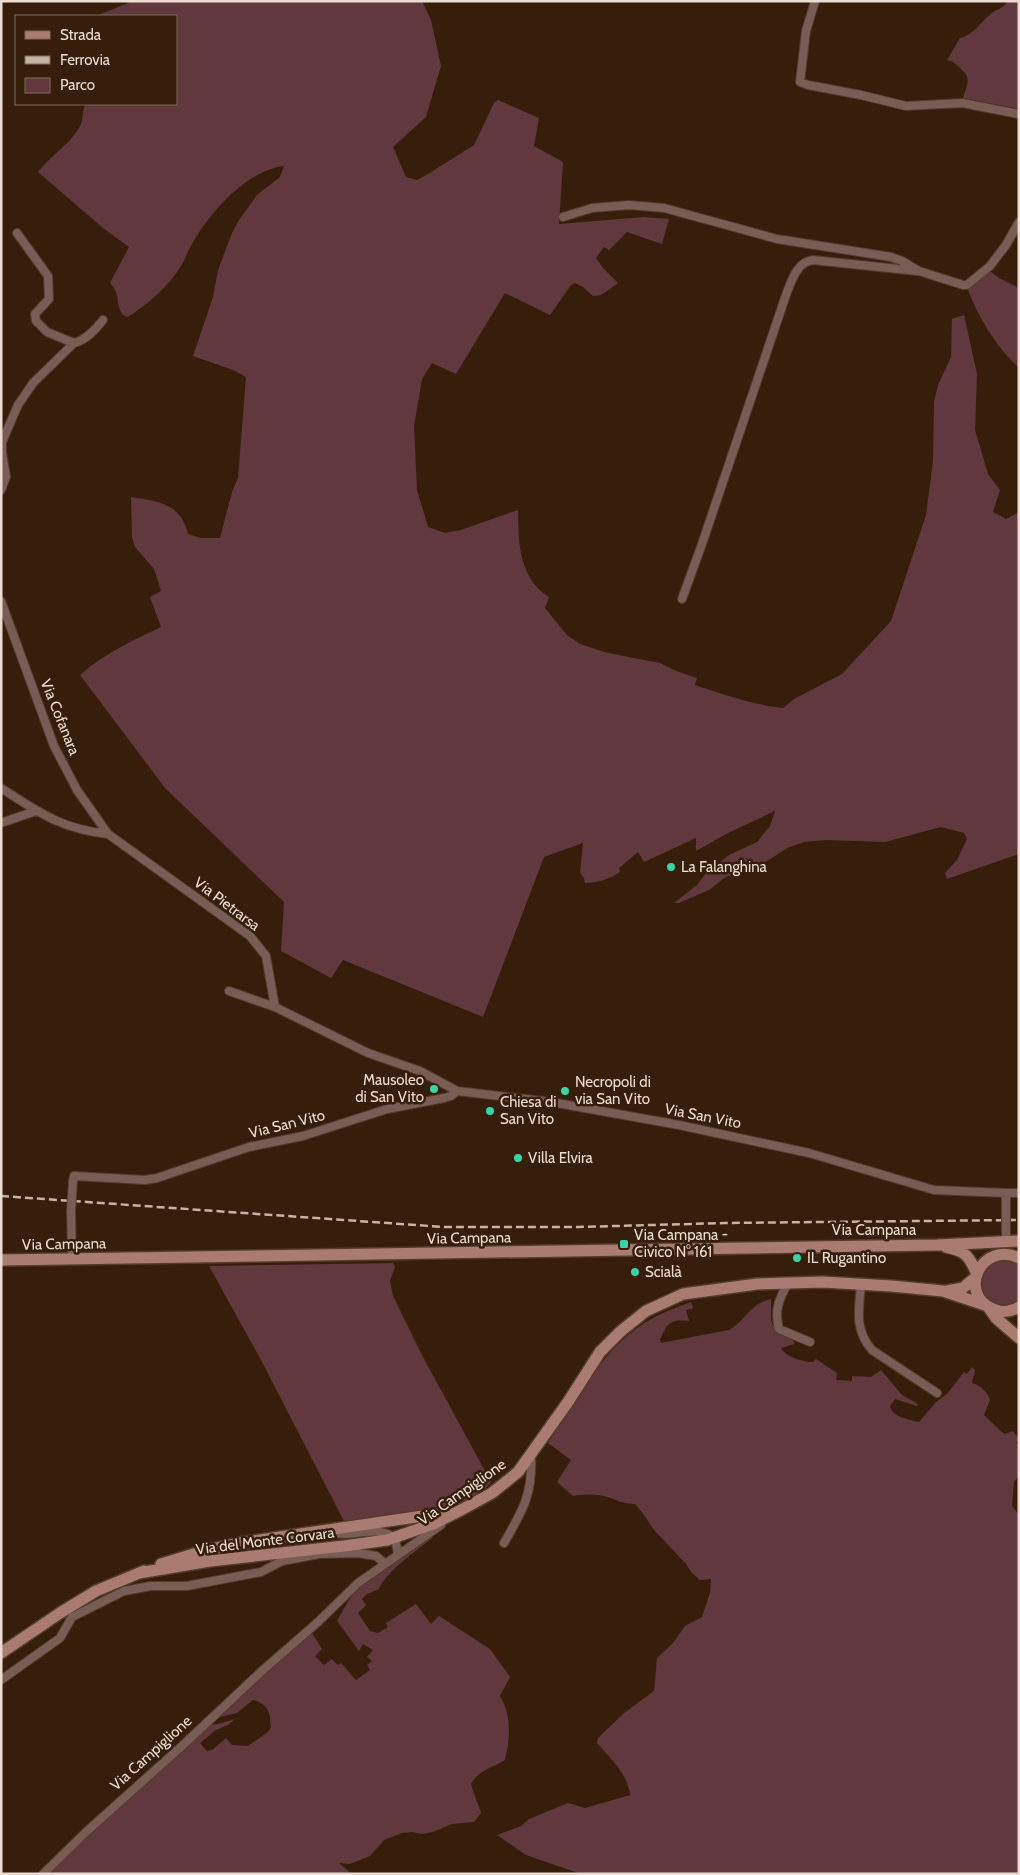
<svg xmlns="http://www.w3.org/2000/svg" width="1020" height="1875" viewBox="0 0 1020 1875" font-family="Cabin,sans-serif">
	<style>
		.green { fill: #60383e }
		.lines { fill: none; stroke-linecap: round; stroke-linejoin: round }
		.street-casing { stroke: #543c2b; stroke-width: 10 }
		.secondary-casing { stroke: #543c2b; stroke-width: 14 }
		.street { stroke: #795c56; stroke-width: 8 }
		.secondary { stroke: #a97b71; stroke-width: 11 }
		.rail { stroke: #c5b3a6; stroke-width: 2.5; stroke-dasharray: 8 4; stroke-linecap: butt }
		.street-bridge-casing { stroke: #543c2b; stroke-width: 10; stroke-linecap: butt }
		.street-bridge { stroke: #795c56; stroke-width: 8 }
		.poi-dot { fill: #36d4a7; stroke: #371e0b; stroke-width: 2 }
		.labels { text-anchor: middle; stroke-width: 5; stroke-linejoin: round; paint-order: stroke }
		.street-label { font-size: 15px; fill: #ecdbd0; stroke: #371e0b }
		.poi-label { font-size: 15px; fill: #ecdbd0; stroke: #371e0b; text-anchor: start }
	</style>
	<rect width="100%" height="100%" fill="#371e0b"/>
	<!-- green -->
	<path class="green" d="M 133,1 L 422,1 L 431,20 L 441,66 L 426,117 L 393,147 L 406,177 L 417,180 L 428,174 L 474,145 L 494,103 L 498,100 L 539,118 L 534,146 L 563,162 L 559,224 L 644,217 L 669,219 L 662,244 L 627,232 L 609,250 L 604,247 L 596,258 L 603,268 L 618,283 L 601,295 L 593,296 L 583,287 L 575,283 L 571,285 L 550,315 L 505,293 L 456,374 L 432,363 L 422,379 L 414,426 L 417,490 L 428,527 L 445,533 L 461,530 L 518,510 C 518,541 519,579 549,597 L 545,608 L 567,635 L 580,644 L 608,653 L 660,663 L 676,671 L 697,678 L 695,685 C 722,694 754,705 783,708 L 794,699 L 842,674 L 891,621 L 926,515 L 933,461 L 934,402 L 938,385 L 951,357 L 952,319 L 964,315 L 977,374 L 975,430 L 988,474 L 1000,490 L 993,512 L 1006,519 L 1019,512 L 1019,854 L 947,879 L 945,873 L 957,860 L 967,839 L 964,833 L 941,827 L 885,842 L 826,840 L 804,842 L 787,848 L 769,860 L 724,878 L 709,890 L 679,903 L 674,903 L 697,885 L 706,873 L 729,855 L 757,842 L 770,826 L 775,811 L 728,833 L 696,851 L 696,838 L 644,862 L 638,852 L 619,868 L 620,872 C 609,879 598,883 585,883 L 584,878 L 580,873 L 583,843 L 544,857 L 483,1017 L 343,960 L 331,978 L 281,951 L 284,902 L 165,788 L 80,675 C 103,654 134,640 161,627 L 150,597 L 161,591 L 154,569 L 135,547 L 132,537 L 131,497 C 157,501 181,503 188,534 L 201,538 L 220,538 L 232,492 L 238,478 L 246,377 L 233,370 L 193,356 L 213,297 L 218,270 L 232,233 L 239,220 L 257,195 L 280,177 L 284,166 C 247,170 208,214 191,246 C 187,252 185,260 181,266 C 168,287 148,304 128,317 L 123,315 C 114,302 122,296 110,283 L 129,247 L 103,228 L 38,172 C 49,157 74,141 81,124 C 83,118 83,110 85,104 L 176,104 L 176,16 L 96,16 Z
		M 1008,1 L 1019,1 L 1019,109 L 963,98 C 967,84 972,78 960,68 C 956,64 953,61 947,60 L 960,38 C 975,34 980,22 992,13 C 999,8 1001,10 1008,1 Z
		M 990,271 L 999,278 L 1019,288 L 1019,368 C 996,347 979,318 968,290 Z
		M 998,1260 L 1012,1260 L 1019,1264 L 1019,1302 C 996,1318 968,1289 985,1269 C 988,1265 993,1262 998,1260 Z
		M 393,1263 L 395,1267 L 390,1281 L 393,1296 L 423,1357 L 491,1482 C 469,1513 381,1518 345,1523 L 261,1360 L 209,1266 Z
		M 771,1299 L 771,1320 L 773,1325 L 778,1332 L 791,1337 L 795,1344 L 781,1348 C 786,1357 803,1362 813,1362 L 816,1359 L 837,1373 L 836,1380 L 852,1381 L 852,1376 L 871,1377 L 881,1370 L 902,1395 L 918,1404 L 917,1406 L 895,1399 L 890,1406 C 893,1418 909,1419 919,1422 L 936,1402 L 947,1394 L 964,1372 L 967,1374 L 972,1367 L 975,1370 L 972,1383 C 980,1385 987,1391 990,1400 L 984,1415 L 1004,1434 L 1013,1431 L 1019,1439 L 1016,1443 L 1019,1446 L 1019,1475 L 1014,1482 L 1012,1506 L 1019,1515 L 1019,1874 L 581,1874 L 526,1855 L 497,1835 L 521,1826 L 529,1819 L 568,1803 L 585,1808 L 630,1795 C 628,1774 610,1758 597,1743 L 598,1738 L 624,1713 L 654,1691 L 657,1658 L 673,1643 L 685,1626 L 702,1617 L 710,1593 L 711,1579 L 700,1580 L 692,1573 L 686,1564 L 654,1530 L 642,1512 L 635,1504 C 621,1504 616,1499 604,1496 C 594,1494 583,1494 573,1496 L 557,1482 L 571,1460 L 548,1443 C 574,1403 602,1350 643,1324 C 658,1314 675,1308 691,1302 L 693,1308 L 686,1310 L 689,1321 C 669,1319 667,1324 660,1340 L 661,1343 L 729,1330 C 747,1320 748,1305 771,1299 Z
		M 431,1537 L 433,1537 C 417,1551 387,1570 379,1589 L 367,1594 L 362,1599 L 366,1605 L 358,1613 L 370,1631 L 378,1633 L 388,1627 L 386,1623 L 416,1604 L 431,1624 L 439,1616 L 490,1649 L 510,1677 L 500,1696 C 512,1715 510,1739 505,1760 C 491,1769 482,1768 471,1783 C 473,1794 478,1802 481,1813 L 474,1822 L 452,1824 L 433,1832 L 422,1834 L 412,1832 L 402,1833 L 384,1840 L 370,1856 L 350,1864 L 339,1863 L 352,1874 L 47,1874 L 61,1862 L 89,1833 L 208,1725 L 218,1724 L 235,1719 L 228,1725 L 216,1730 L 200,1743 L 207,1751 L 212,1750 L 226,1738 L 232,1745 L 248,1746 C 254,1741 266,1735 270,1729 C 272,1725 270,1725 270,1721 C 271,1711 264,1702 253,1700 L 237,1713 L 216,1718 L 312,1633 L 322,1649 L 315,1656 L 324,1665 L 332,1659 L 338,1665 L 341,1663 L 356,1680 L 370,1670 L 367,1665 L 372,1661 L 367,1657 L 373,1650 L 363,1644 L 359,1651 L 337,1621 L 350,1598 L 359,1588 Z"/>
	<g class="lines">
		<defs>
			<path id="street" d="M 815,1 L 806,31 L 800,82 L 808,85 L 861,95 L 906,106 L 962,103 L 1019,114
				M 563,217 L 592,208 L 629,205 L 664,208 L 777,239 L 891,257 L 902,261 L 919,271 L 963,285 L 967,285 L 990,266 L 1006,245 L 1019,222
				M 17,233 L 48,276 L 49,299 L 35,314 L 36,321 L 47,332 L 74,343
				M 1,490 L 6,477 L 2,452 L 2,442 L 18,405 L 33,383 L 74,343 C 86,340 95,330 103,320
				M 682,599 L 702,544 L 787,292 C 792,280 797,262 813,260 L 917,271
				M 1,601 L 54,746 L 77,790 L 108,834
				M 1,788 C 40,813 61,829 108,834 L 250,936 L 266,956 L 275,1007 L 368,1053 L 420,1071 L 457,1091
				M 1,823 L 36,811
				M 229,991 L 275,1007
				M 73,1181 L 74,1176 L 145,1180 L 157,1178 L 249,1147 L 303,1136 L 387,1109 L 444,1098 L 451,1096 L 457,1091 L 551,1102 L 679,1125 L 809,1153 L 934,1190 L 1006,1193
				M 71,1211 L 72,1258
				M 1006,1212 L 1006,1193 L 1019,1193
				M 1006,1225 L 1006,1241
				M 788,1283 C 779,1299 774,1310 779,1329 L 810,1342
				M 861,1284 C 859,1310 854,1329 872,1350 L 937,1393
				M 329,1531 C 351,1540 375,1523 395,1538 L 398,1554
				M 504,1543 C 523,1510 533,1494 531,1455
				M 1,1680 L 60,1638 L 72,1617 L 124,1591 L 151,1586 L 187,1586 L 261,1572 L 282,1561 L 319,1554 L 358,1553 L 376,1556 L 384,1563
				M 43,1874 L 85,1833 L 182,1746 L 263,1670 L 318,1622 L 358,1583 L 441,1525"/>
			<path id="secondary" d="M 946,1247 C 966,1251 969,1256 977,1274
				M 1019,1258 C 981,1240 957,1294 993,1309 C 1001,1313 1010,1312 1019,1307
				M 1,1260 L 937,1245 L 1019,1241
				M 947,1291 L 963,1288 L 976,1277
				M 989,1308 L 996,1318 L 1019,1338
				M 161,1564 L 207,1550 L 239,1543 L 450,1512
				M 139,1573 L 210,1561 L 344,1546 L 387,1540 L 433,1524 L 461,1510 L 492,1493 L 518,1472 L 568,1402 L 600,1352 L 621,1331 L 646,1311 L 683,1294 L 757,1284 L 823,1282 L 891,1286 L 943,1291 L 985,1305
				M 1,1653 L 60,1613 L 96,1591 L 144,1571"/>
		</defs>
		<!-- street casing -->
		<use href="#street" class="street-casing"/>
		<!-- secondary casing -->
		<use href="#secondary" class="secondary-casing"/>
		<!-- street -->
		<use href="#street" class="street"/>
		<!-- secondary -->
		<use href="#secondary" class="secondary"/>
		<!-- rail -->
		<path class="rail" d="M 1,1196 L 444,1227 L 579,1227 L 725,1223 L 1019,1220"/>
		<defs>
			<path id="street-bridge" d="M 71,1211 L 73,1181
				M 1006,1212 L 1006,1225"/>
		</defs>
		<!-- street-bridge casing -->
		<use href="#street-bridge" class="street-bridge-casing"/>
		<!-- street-bridge -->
		<use href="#street-bridge" class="street-bridge"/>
	</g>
	<!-- markers -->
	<g class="poi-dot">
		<circle cx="671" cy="867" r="5"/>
		<circle cx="434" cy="1089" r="5"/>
		<circle cx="565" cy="1091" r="5"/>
		<circle cx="490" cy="1111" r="5"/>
		<circle cx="518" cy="1158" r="5"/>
		<rect x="619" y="1239" width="10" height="10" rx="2.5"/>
		<circle cx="797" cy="1258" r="5"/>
		<circle cx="635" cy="1272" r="5"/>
	</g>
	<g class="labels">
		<!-- street labels -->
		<g class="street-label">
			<text transform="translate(60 717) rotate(68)" y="5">Via Cofanara</text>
			<text transform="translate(227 904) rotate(37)" y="5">Via Pietrarsa</text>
			<text transform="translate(703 1116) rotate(11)" y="5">Via San Vito</text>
			<text transform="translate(287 1124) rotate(-14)" y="5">Via San Vito</text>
			<text x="874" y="1235">Via Campana</text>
			<text transform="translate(469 1238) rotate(-1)" y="5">Via Campana</text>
			<text transform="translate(64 1244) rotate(-1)" y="5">Via Campana</text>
			<text transform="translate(462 1492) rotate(-35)" y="5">Via Campiglione</text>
			<text transform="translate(265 1541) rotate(-7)" y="5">Via del Monte Corvara</text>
			<text transform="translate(151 1753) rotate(-42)" y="5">Via Campiglione</text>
		</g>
		<!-- poi labels -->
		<g class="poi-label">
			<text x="681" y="872">La Falanghina</text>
			<text x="424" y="1085" text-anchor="end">Mausoleo<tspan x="424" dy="17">di San Vito</tspan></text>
			<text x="575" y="1087">Necropoli di<tspan x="575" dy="17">via San Vito</tspan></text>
			<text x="500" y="1107">Chiesa di<tspan x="500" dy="17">San Vito</tspan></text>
			<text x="528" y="1163">Villa Elvira</text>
			<text x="634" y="1240">Via Campana -<tspan x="634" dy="17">Civico N° 161</tspan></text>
			<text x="807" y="1263">IL Rugantino</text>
			<text x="645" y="1277">Scialà</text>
		</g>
	</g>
	<!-- border -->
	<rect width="1020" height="1875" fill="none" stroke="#ecdbd0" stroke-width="5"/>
	<!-- legend -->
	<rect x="15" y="15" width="162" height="90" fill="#371e0b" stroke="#7f6a5a"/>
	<rect x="25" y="31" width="25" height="8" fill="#a97b71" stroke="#7f6a5a"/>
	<text x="60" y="40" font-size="15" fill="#ecdbd0">Strada</text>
	<rect x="25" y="56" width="25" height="8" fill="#c5b3a6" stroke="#7f6a5a"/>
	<text x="60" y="65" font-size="15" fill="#ecdbd0">Ferrovia</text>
	<rect x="25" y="78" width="25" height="15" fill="#60383e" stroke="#7f6a5a"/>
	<text x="60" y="90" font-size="15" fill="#ecdbd0">Parco</text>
</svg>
